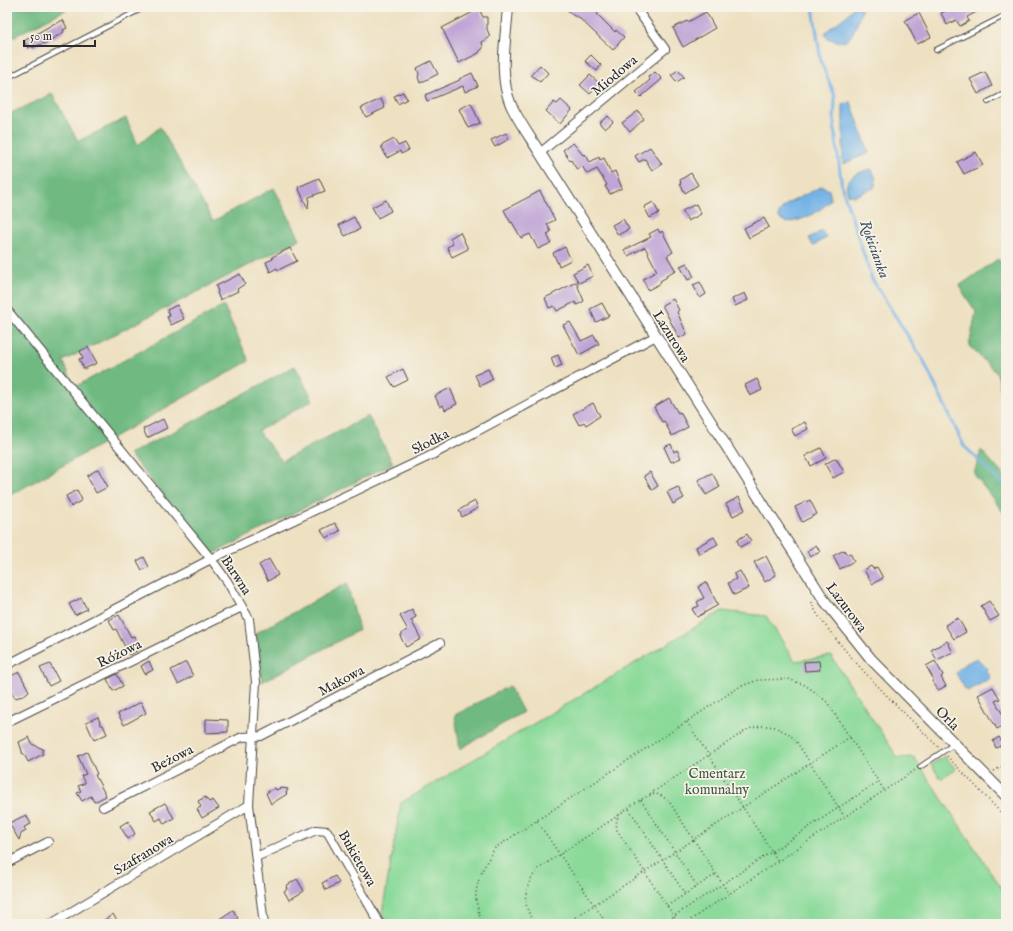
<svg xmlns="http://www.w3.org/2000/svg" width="1013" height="931" viewBox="0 0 1013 931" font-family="'IM FELL English',serif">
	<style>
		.green { fill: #8bda9a; stroke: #5b8262 }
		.forest { fill: #70ba82; stroke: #4e7256 }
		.water { fill: #73b3e7; stroke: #4f6f89 }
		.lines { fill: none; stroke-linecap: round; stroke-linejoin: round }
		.stream { stroke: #73b3e7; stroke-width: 3 }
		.building { fill: #bfa4d6 }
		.service-casing { stroke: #484642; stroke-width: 6 }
		.minor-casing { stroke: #484642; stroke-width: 10 }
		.tertiary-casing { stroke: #484642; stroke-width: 12 }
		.path { stroke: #484642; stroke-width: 1.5; stroke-dasharray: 1 3; stroke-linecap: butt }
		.service { stroke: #fff; stroke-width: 4 }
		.minor { stroke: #fff; stroke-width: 8 }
		.tertiary { stroke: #fff; stroke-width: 10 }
		.labels { text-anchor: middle; stroke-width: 3.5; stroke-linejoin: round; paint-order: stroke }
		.street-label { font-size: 14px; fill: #2b2b2b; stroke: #f7f3e8 }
		.park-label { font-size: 14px; fill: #435747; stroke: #f7f3e8 }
		.water-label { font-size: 15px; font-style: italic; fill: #415463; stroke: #f7f3e8 }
	</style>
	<rect width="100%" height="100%" fill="#f7f3e8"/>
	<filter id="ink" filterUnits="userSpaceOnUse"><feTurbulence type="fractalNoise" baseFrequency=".025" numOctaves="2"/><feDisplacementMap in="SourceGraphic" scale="8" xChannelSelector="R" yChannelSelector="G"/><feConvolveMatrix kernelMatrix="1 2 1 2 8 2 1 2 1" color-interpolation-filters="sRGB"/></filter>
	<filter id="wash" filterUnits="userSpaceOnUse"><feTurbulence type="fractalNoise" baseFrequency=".012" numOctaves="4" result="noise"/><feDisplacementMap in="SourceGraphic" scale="16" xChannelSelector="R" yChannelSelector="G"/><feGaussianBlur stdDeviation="0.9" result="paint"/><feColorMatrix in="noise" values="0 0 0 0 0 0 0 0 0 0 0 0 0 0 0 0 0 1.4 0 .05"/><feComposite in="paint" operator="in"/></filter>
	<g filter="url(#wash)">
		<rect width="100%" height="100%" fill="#eee1c2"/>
		<!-- green -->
		<path class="green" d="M 722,611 L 766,616 L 795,661 L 831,656 L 898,758 L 914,757 L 1006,895 L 1006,924 L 388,924 L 382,913 L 401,803 Z
			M 944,756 L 956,769 L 941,779 L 931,765 Z"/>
		<!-- forest -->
		<path class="forest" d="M 7,7 L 71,7 L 7,40 Z
			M 52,94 L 78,141 L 126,118 L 138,145 L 160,127 L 213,221 L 274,188 L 300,239 L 63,361 L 75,387 L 224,306 L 249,361 L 7,497 L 7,115 Z
			M 998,259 L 1006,267 L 1006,412 L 997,373 L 969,346 L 976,312 L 959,286 Z
			M 295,366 L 313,400 L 258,431 L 282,461 L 368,416 L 393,463 L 213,554 L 129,454 L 183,427 Z
			M 981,450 L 1006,478 L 1006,516 L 974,474 Z
			M 347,583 L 359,630 L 262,682 L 256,633 Z
			M 509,686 L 523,712 L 460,749 L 455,715 Z"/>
		<!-- water -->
		<path class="water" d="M 853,7 L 858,7 L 862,10 C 859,17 853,38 846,41 C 841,43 833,40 827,38 L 825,33 C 834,23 847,19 853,7 Z
			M 851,102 L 869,153 L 843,164 L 843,105 Z
			M 871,169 C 876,176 877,180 874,188 L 854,196 L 848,194 C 842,178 857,173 871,169 Z
			M 822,186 L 829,190 L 830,194 L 830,201 C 816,214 806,219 787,223 L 779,218 L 779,213 L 787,204 Z
			M 822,231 L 826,238 L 813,246 L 809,238 Z
			M 975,659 L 978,659 L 987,668 L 987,672 L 990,676 L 989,679 L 968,691 L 965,689 L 956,673 C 960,666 968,662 975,659 Z"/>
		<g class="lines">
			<!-- stream -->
			<path class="stream" d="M 813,7 L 821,62 L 835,96 L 834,123 L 842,188 L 872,279 L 923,360 L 964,446 L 1006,487"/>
		</g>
		<g id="blocks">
			<!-- building -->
			<path class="building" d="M 564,7 L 596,7 L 600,10 L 597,14 L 615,32 L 616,30 L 624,37 L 613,50 L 576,15 L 575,17 Z
				M 947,7 L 986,7 L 967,17 L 969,21 L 960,26 L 956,20 L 947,25 L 941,13 L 948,10 Z
				M 479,9 L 483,17 L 487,17 L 487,29 L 490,37 L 482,42 L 483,48 L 479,52 L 479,53 L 459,63 L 442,28 Z
				M 706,12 L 715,28 L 683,47 L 673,28 L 687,21 L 688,22 Z
				M 919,13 L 931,37 L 917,44 L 905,20 Z
				M 63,20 L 67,28 L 63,30 L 64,32 L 44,44 L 43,43 L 33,48 L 32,46 L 28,48 L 24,41 L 55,23 L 55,24 Z
				M 591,55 L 601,65 L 597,71 L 585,61 Z
				M 431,61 L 438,74 L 420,83 L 418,77 L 419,74 L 417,68 Z
				M 540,65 L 548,73 L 540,82 L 531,75 Z
				M 678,70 L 684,77 L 677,82 L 671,75 Z
				M 655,72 L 662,79 L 641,97 L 636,92 L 650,80 L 648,77 Z
				M 985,72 L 992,86 L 978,94 L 970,79 Z
				M 472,73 L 478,86 L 465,92 L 463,86 L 427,101 L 425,95 L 460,80 L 459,79 Z
				M 590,75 L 600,84 L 590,94 L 580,85 Z
				M 403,92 L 407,99 L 398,104 L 394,96 Z
				M 381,99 L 385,108 L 366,117 L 361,108 Z
				M 561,100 L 572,110 L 560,124 L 546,111 L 554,102 L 557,104 Z
				M 471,103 L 480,123 L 468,128 L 459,109 Z
				M 638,111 L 644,119 L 630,132 L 622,123 Z
				M 608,116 L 613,122 L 605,129 L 599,123 Z
				M 506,133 L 509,139 L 495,147 L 491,140 Z
				M 394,139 L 398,146 L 405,143 L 409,150 L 401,154 L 400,151 L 387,158 L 381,146 Z
				M 573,143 L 583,155 L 585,154 L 590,162 L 599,157 L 600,160 L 604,158 L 611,173 L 615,171 L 622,188 L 610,194 L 605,186 L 607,185 L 597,169 L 587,174 L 582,166 L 577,170 L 571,160 L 570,161 L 563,150 Z
				M 650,147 L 662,164 L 652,170 L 645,159 L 639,162 L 635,156 Z
				M 976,152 L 983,165 L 964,174 L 957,162 Z
				M 691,173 L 698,185 L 685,193 L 680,184 L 681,183 L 680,180 Z
				M 319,178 L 325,191 L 309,197 L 308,209 L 298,187 Z
				M 540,191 L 555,220 L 547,224 L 551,232 L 547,234 L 551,243 L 538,249 L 530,234 L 521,238 L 512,222 L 511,223 L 504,210 Z
				M 386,200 L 391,211 L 378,218 L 372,207 Z
				M 653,202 L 659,213 L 650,218 L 644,207 Z
				M 696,204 L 701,214 L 688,221 L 682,211 Z
				M 354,217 L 360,229 L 345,236 L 339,225 Z
				M 764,218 L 769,227 L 749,238 L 744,228 Z
				M 623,219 L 629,229 L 618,235 L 612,225 Z
				M 658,229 L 660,233 L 662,231 L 673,252 L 667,256 L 676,271 L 666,276 L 667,277 L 660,281 L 661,283 L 648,290 L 643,279 L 657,271 L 645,247 L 628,256 L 624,250 L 651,237 L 649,234 Z
				M 460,232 L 468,249 L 452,257 L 447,247 L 453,244 L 450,238 Z
				M 565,247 L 571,260 L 559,266 L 553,253 Z
				M 290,248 L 297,261 L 278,270 L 277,268 L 270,272 L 266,262 L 273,259 L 272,257 Z
				M 687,263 L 694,277 L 688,280 L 680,266 Z
				M 588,265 L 593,276 L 579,283 L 573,273 Z
				M 240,274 L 245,284 L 237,289 L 238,291 L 220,300 L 217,293 L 218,292 L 216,286 Z
				M 576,282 L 584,301 L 577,305 L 575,302 L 557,311 L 554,306 L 549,308 L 545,298 Z
				M 700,282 L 706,294 L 700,298 L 693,285 Z
				M 745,293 L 748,300 L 735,306 L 732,299 Z
				M 673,299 L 679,310 L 677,312 L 687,334 L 679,338 L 662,305 Z
				M 602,303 L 609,316 L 596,322 L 590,309 Z
				M 177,305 L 184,319 L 171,325 L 167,317 L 170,316 L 167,310 Z
				M 570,322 L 581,341 L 594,335 L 599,344 L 579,355 L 563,325 Z
				M 88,347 L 97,363 L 84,369 L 79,359 L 83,358 L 80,351 Z
				M 558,355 L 562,365 L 555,368 L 551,358 Z
				M 403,369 L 408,380 L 394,387 L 388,377 Z
				M 488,369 L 493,379 L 480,386 L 475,375 Z
				M 757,379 L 762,390 L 750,396 L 745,385 Z
				M 450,388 L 457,404 L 445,410 L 443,405 L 440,407 L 435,396 Z
				M 669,398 L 678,413 L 680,412 L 688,427 L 672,436 L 664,421 L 662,422 L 654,407 Z
				M 593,403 L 600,416 L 586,425 L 584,422 L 579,425 L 573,414 Z
				M 163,419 L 167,428 L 147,438 L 143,429 Z
				M 805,422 L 808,429 L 795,436 L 791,429 Z
				M 671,444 L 674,452 L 677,450 L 681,458 L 671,462 L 664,447 Z
				M 821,448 L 826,458 L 811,466 L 805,456 Z
				M 836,458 L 844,472 L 833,478 L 825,464 Z
				M 98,469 L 108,487 L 96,493 L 87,476 Z
				M 650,472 L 658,486 L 652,490 L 644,476 Z
				M 712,473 L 720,487 L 706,495 L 698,480 Z
				M 678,487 L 684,498 L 673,504 L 667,492 Z
				M 77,490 L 82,500 L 71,507 L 66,496 Z
				M 739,497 L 745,510 L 733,516 L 726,504 Z
				M 810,500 L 817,514 L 802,522 L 795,507 Z
				M 475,501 L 478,508 L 462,517 L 459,510 Z
				M 335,523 L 340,531 L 326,538 L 321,530 Z
				M 747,534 L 751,541 L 740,547 L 737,540 Z
				M 714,537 L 718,544 L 699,554 L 696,547 Z
				M 816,545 L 820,552 L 810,557 L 807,551 Z
				M 844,550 L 847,555 L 850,553 L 854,561 L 840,569 L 833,556 Z
				M 766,556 L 776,575 L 765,582 L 754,562 Z
				M 144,557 L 149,567 L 142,570 L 137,561 Z
				M 269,559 L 278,575 L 268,581 L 259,565 Z
				M 871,566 L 873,569 L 877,567 L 883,578 L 872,584 L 864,570 Z
				M 740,571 L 749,588 L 734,595 L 728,583 L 736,579 L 734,574 Z
				M 706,582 L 718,605 L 697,617 L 692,609 L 699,606 L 697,602 L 704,598 L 698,587 Z
				M 81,598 L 87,609 L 75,615 L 69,604 Z
				M 989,601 L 999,616 L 990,621 L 981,606 Z
				M 412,609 L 416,617 L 411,620 L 421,639 L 406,647 L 400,636 L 402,635 L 402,633 L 408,630 L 400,616 Z
				M 119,615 L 131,637 L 134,636 L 140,649 L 129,655 L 116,629 L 114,630 L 109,620 Z
				M 958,618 L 966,632 L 954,639 L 945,625 Z
				M 947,641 L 953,652 L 937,660 L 931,650 Z
				M 149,661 L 153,670 L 145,674 L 141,666 Z
				M 819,661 L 820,670 L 805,671 L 804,662 Z
				M 935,661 L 943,675 L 941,677 L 946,686 L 938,690 L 932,681 L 934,680 L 926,666 Z
				M 186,662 L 193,676 L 178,684 L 171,670 Z
				M 50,664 L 59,681 L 49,686 L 40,668 Z
				M 19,672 L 29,691 L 23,696 L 15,698 L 10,689 L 7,691 L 7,678 Z
				M 117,674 L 123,686 L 113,691 L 107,679 Z
				M 993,687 L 1000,699 L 995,701 L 1006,720 L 1006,724 L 997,729 L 978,695 Z
				M 141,702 L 146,713 L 124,725 L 118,714 Z
				M 98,717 L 101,725 L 103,725 L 107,734 L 94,740 L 86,722 Z
				M 206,719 L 228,720 L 228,732 L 206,733 Z
				M 29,737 L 32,744 L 43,749 L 42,752 L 43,754 L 28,762 L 24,754 L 22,753 L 22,751 L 19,742 Z
				M 999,737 L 1003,744 L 996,748 L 993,741 Z
				M 87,752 L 97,774 L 95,775 L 106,796 L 94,802 L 91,796 L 82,801 L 77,793 L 81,791 L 78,786 L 85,783 L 81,776 L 86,774 L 78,756 Z
				M 275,788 L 276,790 L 281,788 L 288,789 L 286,793 L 287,794 L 271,804 L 266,793 Z
				M 205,797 L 209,802 L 213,800 L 219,808 L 202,818 L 197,809 L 201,807 L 198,801 Z
				M 165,803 L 174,818 L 164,824 L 161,818 L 156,821 L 150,811 Z
				M 26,815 L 31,824 L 24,827 L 26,831 L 21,834 L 19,840 L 9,823 Z
				M 128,821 L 135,834 L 128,839 L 120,826 Z
				M 335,876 L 339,883 L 326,890 L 322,883 Z
				M 297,879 L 304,891 L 289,900 L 284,891 L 287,889 L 286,886 Z
				M 233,910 L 238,918 L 229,924 L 212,924 Z
				M 113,914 L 119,924 L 97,924 L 109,917 Z"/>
		</g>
	</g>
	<g filter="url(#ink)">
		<use href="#blocks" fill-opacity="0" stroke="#484642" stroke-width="1"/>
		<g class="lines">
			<defs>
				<path id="service" d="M 936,50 L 1006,15
					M 7,78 L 145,7
					M 988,102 L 1006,93
					M 920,767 L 954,744"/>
				<path id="minor" d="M 540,153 L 665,49 L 635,7
					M 7,310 L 211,559 L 227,581 L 249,619 L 256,682 L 249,805 L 264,924
					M 7,665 L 211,559 L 434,454 L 656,336
					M 7,722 L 242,607
					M 103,807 L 242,737 L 261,736 L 440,643
					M 256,857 L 316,830 L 327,831 L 380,924
					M 7,863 L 48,842
					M 51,924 L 249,805"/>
				<path id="tertiary" d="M 508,7 C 506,39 498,75 511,105 C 519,122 530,137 540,153 L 824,600 L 871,659 L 1006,796"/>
			</defs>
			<!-- service casing -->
			<use href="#service" class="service-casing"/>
			<!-- minor casing -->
			<use href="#minor" class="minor-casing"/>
			<!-- tertiary casing -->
			<use href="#tertiary" class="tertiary-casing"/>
			<!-- path -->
			<path class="path" d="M 811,598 C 813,612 824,623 832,634 C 864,675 902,710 938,747
				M 687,722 L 778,861
				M 947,756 L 1006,818
				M 994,771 L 1006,764
				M 650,794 L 748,729 L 761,726 L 768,726 L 775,727 L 789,734 L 796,741 L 844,816
				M 641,800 L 697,886
				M 629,809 L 685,894
				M 537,821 L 607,924
				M 667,906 L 716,874
				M 481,924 C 480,916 477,907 476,899 C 475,882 486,862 495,848 L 739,687 L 758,680 L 788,679 L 805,685 L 815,692 L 827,702 L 884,790
				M 535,924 C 521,903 523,888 538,869 L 619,815
				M 565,924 L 850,737
				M 662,924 L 879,781
				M 679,924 L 617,830 C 616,824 616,819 620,814 C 625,809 649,793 656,794 C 662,795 666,799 670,803 L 729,894
				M 684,924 L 915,770"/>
			<!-- service -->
			<use href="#service" class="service"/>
			<!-- minor -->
			<use href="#minor" class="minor"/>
			<!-- tertiary -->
			<use href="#tertiary" class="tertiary"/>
		</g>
	</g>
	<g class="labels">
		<!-- street labels -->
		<g class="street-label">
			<text transform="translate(614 75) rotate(-40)" y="5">Miodowa</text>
			<text transform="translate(672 336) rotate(58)" y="5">Lazurowa</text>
			<text transform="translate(430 441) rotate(-27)" y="5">Słodka</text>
			<text transform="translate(237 575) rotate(57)" y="5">Barwna</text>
			<text transform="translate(847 607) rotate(53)" y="5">Lazurowa</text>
			<text transform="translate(119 653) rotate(-26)" y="5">Różowa</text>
			<text transform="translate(341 680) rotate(-28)" y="5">Makowa</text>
			<text transform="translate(948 718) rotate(45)" y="5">Orla</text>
			<text transform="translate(172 758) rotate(-27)" y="5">Beżowa</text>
			<text transform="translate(143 854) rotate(-31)" y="5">Szafranowa</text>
			<text transform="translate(358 858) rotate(60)" y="5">Bukietowa</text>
		</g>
		<!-- park labels -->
		<g class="park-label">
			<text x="717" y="778">Cmentarz<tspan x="717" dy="16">komunalny</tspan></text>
		</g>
		<!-- water labels -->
		<g class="water-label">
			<text transform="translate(875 249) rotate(70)" y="5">Rokicianka</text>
		</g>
	</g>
	<!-- margin -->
	<rect width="1013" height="931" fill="none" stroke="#f7f3e8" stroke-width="24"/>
	<!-- scale -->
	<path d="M24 40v6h71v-6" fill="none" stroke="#2b2b2b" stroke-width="2"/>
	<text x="30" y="40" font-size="12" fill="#2b2b2b" stroke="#f7f3e8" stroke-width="3" paint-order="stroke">50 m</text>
</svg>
